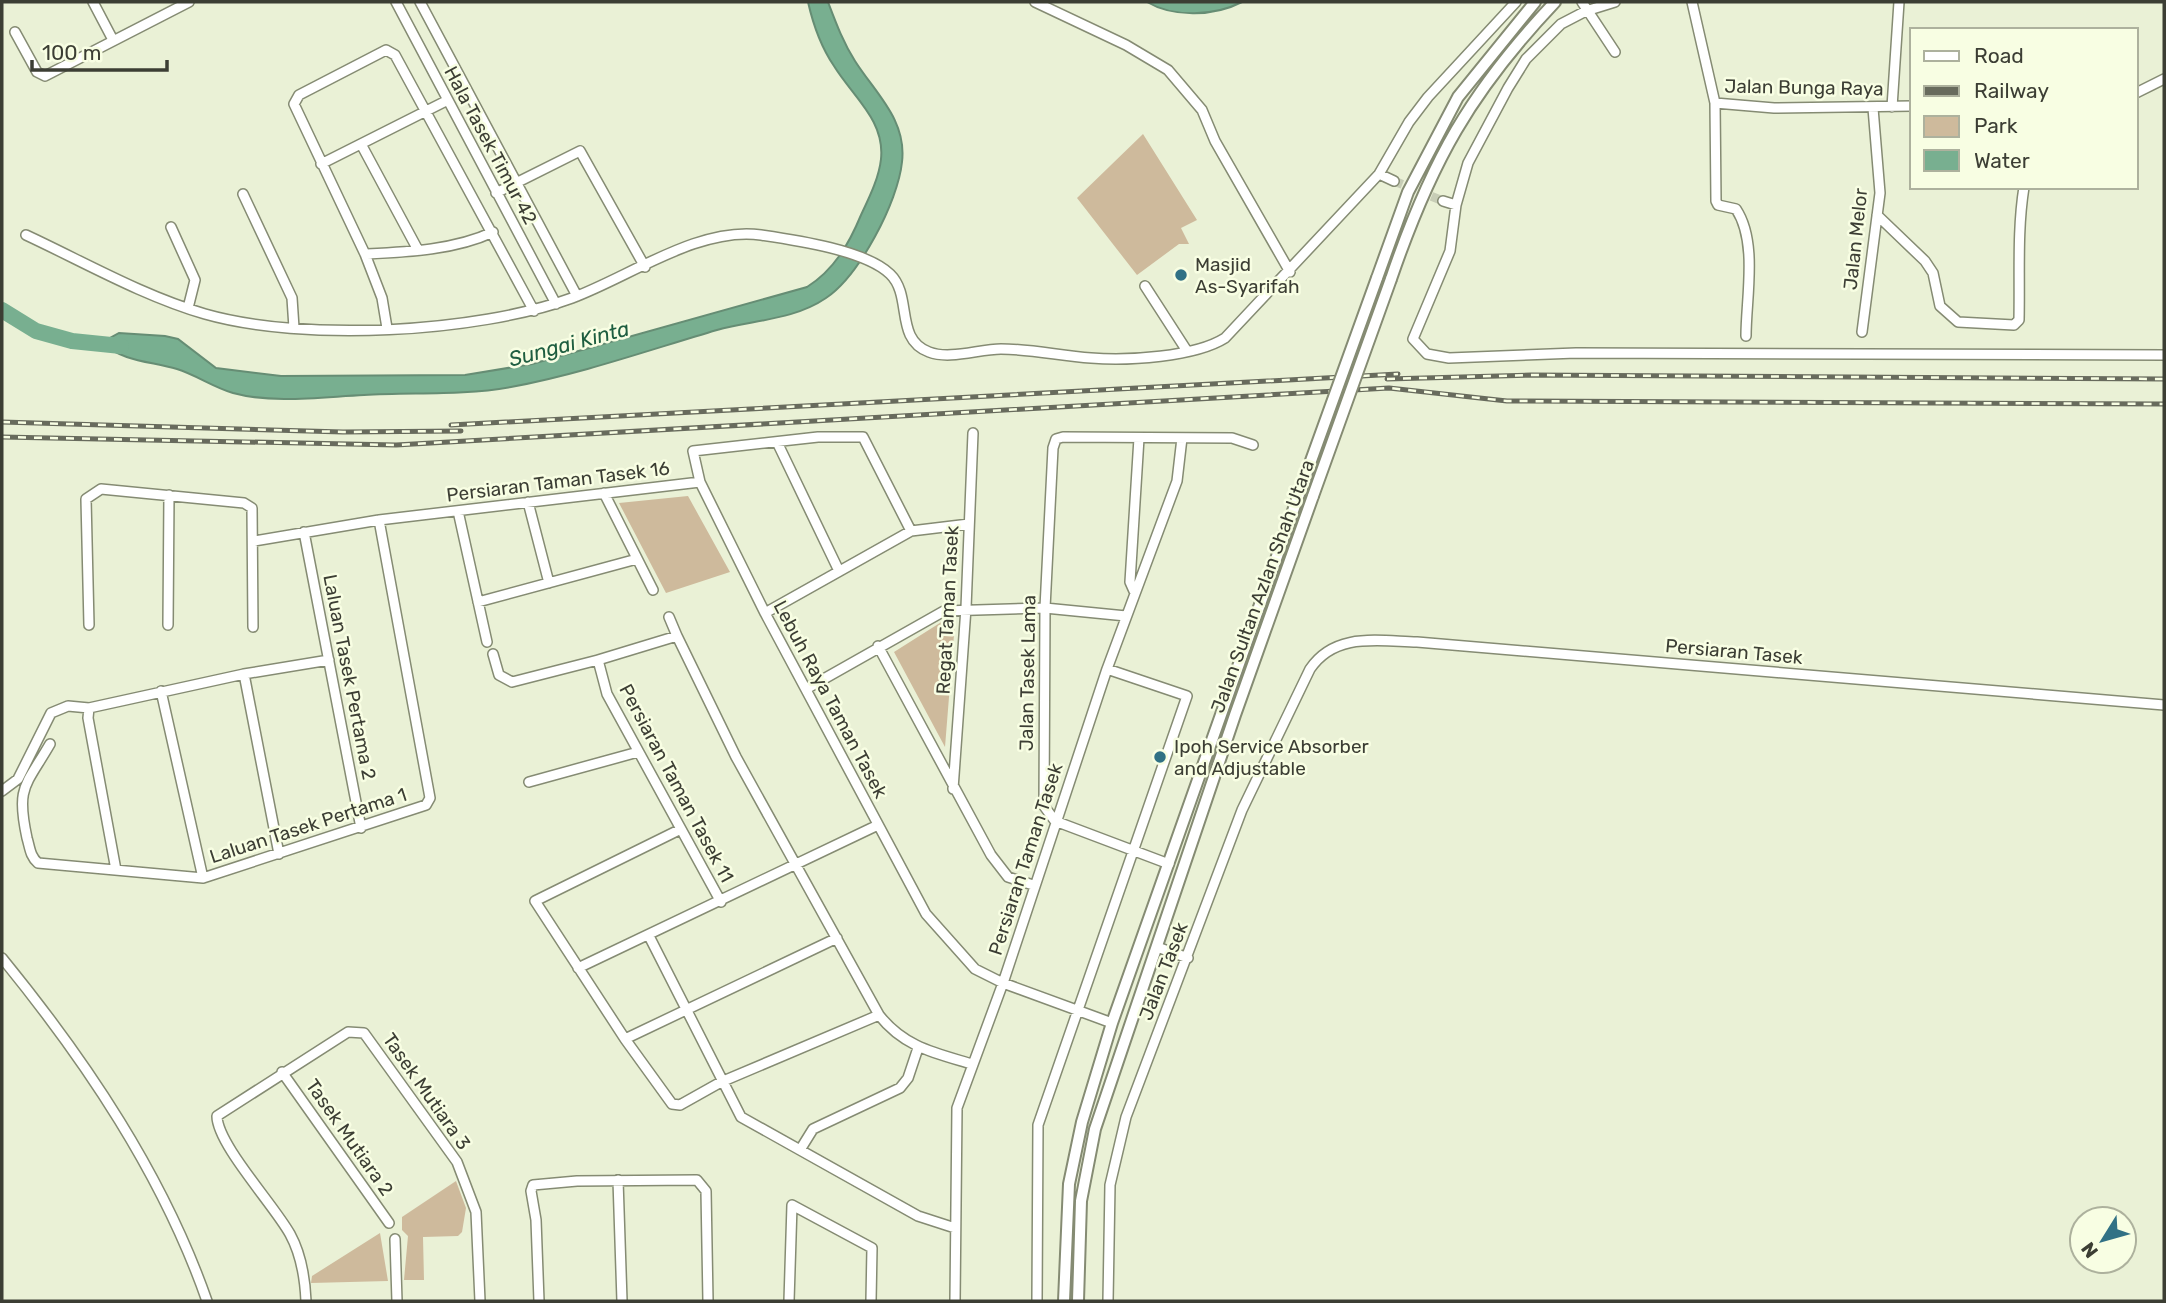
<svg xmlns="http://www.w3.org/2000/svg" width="2166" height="1303" viewBox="0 0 2166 1303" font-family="Rubik,sans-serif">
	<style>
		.green { fill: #ceba9c }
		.water { fill: #78af90; stroke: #668d74; stroke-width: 2 }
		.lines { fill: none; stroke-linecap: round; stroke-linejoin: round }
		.river { stroke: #78af90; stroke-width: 16 }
		.minor-tunnel { stroke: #c7cdb6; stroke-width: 9; stroke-dasharray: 9 4.5; stroke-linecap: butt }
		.minor-casing { stroke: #858b73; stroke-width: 12 }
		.major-casing { stroke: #858b73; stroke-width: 14 }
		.minor { stroke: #fff; stroke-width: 9 }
		.major { stroke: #fff; stroke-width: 10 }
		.rail-casing { stroke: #686b5d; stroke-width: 5 }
		.rail { stroke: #f8fee3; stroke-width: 2.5; stroke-dasharray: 8; stroke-linecap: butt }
		.major-bridge-casing { stroke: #858b73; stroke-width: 14; stroke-linecap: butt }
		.major-bridge { stroke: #fff; stroke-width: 10 }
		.poi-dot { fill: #317185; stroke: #f8fee3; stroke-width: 2.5 }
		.labels { text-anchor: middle; stroke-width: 5; stroke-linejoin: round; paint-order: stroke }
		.street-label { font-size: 19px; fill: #3c3e34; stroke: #f8fee3 }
		.poi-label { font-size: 19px; fill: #3c3e34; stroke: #f8fee3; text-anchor: start }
		.water-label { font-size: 21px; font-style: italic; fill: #1e5e40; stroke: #f8fee3 }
	</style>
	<rect width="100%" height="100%" fill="#eaf1d6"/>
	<!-- green -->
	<path class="green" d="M 1143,134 L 1197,220 L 1181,228 L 1189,244 L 1179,244 L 1137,275 L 1077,198 Z
		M 688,496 L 730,572 L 666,593 L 619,503 Z
		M 943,621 L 955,622 L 945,747 L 894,652 Z
		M 456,1181 L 466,1208 L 462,1232 L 458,1236 L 423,1237 L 424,1280 L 404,1280 L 408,1236 L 402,1230 L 402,1217 Z
		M 380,1233 L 388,1281 L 311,1283 L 312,1276 Z"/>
	<!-- water -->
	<path class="water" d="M 808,2 L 828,2 C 836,23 843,42 855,61 C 876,94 907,120 902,162 C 898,202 859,276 826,298 C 794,320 753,320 717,330 C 649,350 581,374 511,387 C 462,396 413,392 364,395 C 322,397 273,404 233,393 C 213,387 196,375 177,369 C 149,361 125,362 101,343 L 119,333 L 165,336 L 178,339 L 216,368 L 281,376 L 465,375 L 532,364 L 807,287 C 834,270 849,244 861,215 C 869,198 879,178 881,159 C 885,120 853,97 834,66 C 821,47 813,24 808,2 Z
		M 1147,2 L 1242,2 C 1215,16 1174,18 1147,2 Z"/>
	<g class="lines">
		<!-- river -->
		<path class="river" d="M 2,310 L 36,331 L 72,341 L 121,346"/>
		<!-- minor-tunnel -->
		<path class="minor-tunnel" d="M 1394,181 L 1443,201"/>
		<defs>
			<path id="minor" d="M 93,2 L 113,40
				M 396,2 L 556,304
				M 420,2 L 577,296
				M 1035,2 L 1126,45 L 1168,70 L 1202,110 L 1215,141 L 1290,272
				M 1582,2 L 1615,52
				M 1615,2 L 1586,11 L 1561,24 L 1526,59 L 1508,88 L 1468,163 L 1456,205 L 1450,251 L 1413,339 L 1427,354 L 1449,358 L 1576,353 L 2164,355
				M 1692,2 L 1715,103 L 1716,201 L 1718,205 L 1736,209 C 1758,242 1746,298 1746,336
				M 15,32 L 37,72 L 45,76 L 189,2
				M 2136,93 L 2164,79
				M 1715,103 L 1774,108 L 1912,106
				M 1892,107 L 1899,2
				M 361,144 L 418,250
				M 321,164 L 448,100
				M 1379,174 L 1394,181
				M 496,193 L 580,151 L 645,267
				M 243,194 L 292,298 L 294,328
				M 1443,201 L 1456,205
				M 1877,215 L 1925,261 L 1933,273 L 1940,306 L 1958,322 L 2014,325 L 2019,320 C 2020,275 2017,231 2024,187
				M 171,227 L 195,280 L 188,308
				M 26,235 C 84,262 143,296 205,314 C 303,342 476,333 572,298 C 629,277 699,226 761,235 C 795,240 865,250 890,274 C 913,296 894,339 929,352 C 950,360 979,349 1001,349 C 1031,349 1061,356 1091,358 C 1127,361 1195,357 1225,338 L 1379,174 L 1409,122 L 1428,97 L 1516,2
				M 365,254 C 407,252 455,250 493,232
				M 1145,286 L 1187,351
				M 387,328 L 382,298 L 365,254 L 294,104 L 299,95 L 386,50 L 395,55 L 534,311
				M 1862,332 L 1880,193 L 1873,108
				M 777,442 L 839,571
				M 604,493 L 653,590
				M 528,502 L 549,583
				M 458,511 L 487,642
				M 911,531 L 863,437 L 818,437 L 693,451 L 700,482 L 765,613 L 926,914 L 975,969 L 1003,983 L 1112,1023
				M 304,532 L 361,828
				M 254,541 L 379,520 L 700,482
				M 1134,591 L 1130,582 L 1139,438
				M 478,602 L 637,559
				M 765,613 L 911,531 L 969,524
				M 669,617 L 677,636
				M 89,625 L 86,499 L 101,489 L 244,503 L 252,508 L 253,627
				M 168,625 L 169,495
				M 878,646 L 991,855 L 1008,877 L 1033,885
				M 493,654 L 499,675 L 512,682 L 598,660
				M 244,674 L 279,854
				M 806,689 L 944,611 L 1045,608 L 1126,616
				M 161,691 L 203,878
				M 50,744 C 25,787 16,787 27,838 C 30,848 30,856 38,863 L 203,878 L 426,805 L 430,798 L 379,520
				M 529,782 L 638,752
				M 953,789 L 966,608 L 973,433
				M 2,791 L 18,779 L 51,713 L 68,706 L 89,708
				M 681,829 L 535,901 L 625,1039 L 672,1104 L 680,1105 L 721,1082 L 879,1015
				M 1169,864 L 1055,821 L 1044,806 L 1045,608 L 1053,448 L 1056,439 L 1063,437 L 1232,438 L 1253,445
				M 116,870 L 88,718 L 89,708 L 244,674 L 329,660
				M 721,902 L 607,694 L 598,660 L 677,636 L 736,757 L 879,1015 C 904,1047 935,1053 972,1064
				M 649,936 L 741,1117 L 918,1216 L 955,1228
				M 1157,947 L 1188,958
				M 2,958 C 86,1061 163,1175 207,1301
				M 578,968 L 878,825
				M 625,1039 L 837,938
				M 282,1072 L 389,1223
				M 800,1150 L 813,1129 L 900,1088 L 908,1078 L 918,1048
				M 618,1180 L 622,1301
				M 395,1239 L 397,1301
				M 306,1301 C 305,1278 301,1254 290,1234 C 274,1205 217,1144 217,1116 L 348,1032 L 364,1033 L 457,1162 L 476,1212 L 480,1301
				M 539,1301 L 536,1220 L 531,1191 L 533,1185 L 577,1181 L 697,1180 L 706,1191 L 708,1301
				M 789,1301 L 792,1205 L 872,1248 L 871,1301
				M 955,1301 L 957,1108 L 1003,983 L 1107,669 L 1177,481 L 1182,438
				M 1037,1301 L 1038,1125 L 1187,696 L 1107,669
				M 1108,1301 L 1110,1185 L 1126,1117 L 1242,810 L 1310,669 C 1335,632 1378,641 1417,642 L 2164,705"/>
			<path id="major" d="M 1377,278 L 1408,192 L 1458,97 L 1535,2
				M 1391,279 C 1431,162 1470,92 1555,2
				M 1064,1301 L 1069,1184 L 1082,1122 L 1112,1023 L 1299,494
				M 1078,1301 L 1081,1201 L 1095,1129 L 1235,715 L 1313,496"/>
		</defs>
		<!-- minor casing -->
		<use href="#minor" class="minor-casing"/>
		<!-- major casing -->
		<use href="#major" class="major-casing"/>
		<!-- minor -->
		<use href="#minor" class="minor"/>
		<!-- major -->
		<use href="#major" class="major"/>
		<defs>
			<path id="rail" d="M 1387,379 L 1531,375 L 2164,379
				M 2,422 L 343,432 L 461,431
				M 451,425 L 1398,374
				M 2,437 L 396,445 L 1389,388 L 1507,401 L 2164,404"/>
		</defs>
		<!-- rail casing -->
		<use href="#rail" class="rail-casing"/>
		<!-- rail -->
		<use href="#rail" class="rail"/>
		<defs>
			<path id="major-bridge" d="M 1299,494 L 1377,278
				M 1313,496 L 1391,279"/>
		</defs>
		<!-- major-bridge casing -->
		<use href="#major-bridge" class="major-bridge-casing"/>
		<!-- major-bridge -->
		<use href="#major-bridge" class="major-bridge"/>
	</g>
	<!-- markers -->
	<g class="poi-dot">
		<circle cx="1181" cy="275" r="7"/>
		<circle cx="1160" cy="757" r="7"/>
	</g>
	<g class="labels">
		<!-- street labels -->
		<g class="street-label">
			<text transform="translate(1804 87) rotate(1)" y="7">Jalan Bunga Raya</text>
			<text transform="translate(491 145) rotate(62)" y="7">Hala Tasek Timur 42</text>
			<text transform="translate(1855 239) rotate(-84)" y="7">Jalan Melor</text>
			<text transform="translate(558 481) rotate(-7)" y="7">Persiaran Taman Tasek 16</text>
			<text transform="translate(1262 586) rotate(-70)" y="7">Jalan Sultan Azlan Shah Utara</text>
			<text transform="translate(947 610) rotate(-87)" y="7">Regat Taman Tasek</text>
			<text transform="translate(1734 651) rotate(5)" y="7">Persiaran Tasek</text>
			<text transform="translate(1027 673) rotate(-89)" y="7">Jalan Tasek Lama</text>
			<text transform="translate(350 677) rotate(79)" y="7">Laluan Tasek Pertama 2</text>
			<text transform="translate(831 699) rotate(62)" y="7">Lebuh Raya Taman Tasek</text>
			<text transform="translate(677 783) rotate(62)" y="7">Persiaran Taman Tasek 11</text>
			<text transform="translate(308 825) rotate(-18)" y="7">Laluan Tasek Pertama 1</text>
			<text transform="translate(1025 859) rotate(-72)" y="7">Persiaran Taman Tasek</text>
			<text transform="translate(1163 971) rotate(-69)" y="7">Jalan Tasek</text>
			<text transform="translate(427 1091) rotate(55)" y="7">Tasek Mutiara 3</text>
			<text transform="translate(350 1137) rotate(55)" y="7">Tasek Mutiara 2</text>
		</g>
		<!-- poi labels -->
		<g class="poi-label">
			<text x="1195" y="271">Masjid<tspan x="1195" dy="22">As-Syarifah</tspan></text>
			<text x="1174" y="753">Ipoh Service Absorber<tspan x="1174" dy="22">and Adjustable</tspan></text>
		</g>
		<!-- water labels -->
		<g class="water-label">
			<text transform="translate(569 344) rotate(-15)" y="7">Sungai Kinta</text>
		</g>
	</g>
	<!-- border -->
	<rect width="2166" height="1303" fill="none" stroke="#3c3e34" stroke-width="7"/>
	<!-- legend -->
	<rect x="1910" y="28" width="228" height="161" fill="#f8fee3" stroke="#adb19d" stroke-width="2"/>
	<rect x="1924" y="51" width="35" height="10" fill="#ffffff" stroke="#adb19d" stroke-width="2"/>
	<text x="1974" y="63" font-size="21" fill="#3c3e34">Road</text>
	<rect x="1924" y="86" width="35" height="10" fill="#686b5d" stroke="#adb19d" stroke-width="2"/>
	<text x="1974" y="98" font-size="21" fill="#3c3e34">Railway</text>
	<rect x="1924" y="116" width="35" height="21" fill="#ceba9c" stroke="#adb19d" stroke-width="2"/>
	<text x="1974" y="133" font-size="21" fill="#3c3e34">Park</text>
	<rect x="1924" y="150" width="35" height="21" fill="#78af90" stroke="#adb19d" stroke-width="2"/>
	<text x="1974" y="168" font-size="21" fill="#3c3e34">Water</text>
	<!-- north arrow -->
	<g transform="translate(2103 1240) rotate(233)"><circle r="33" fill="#f8fee3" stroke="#adb19d" stroke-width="2"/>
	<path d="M0-5L12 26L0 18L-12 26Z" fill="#317185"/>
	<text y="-10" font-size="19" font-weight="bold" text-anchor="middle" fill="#3c3e34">N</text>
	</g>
	<!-- scale -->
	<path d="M32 60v10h135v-10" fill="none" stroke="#3c3e34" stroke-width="3.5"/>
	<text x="42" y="60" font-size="21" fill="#3c3e34" stroke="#f8fee3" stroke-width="5" paint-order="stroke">100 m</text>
</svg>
